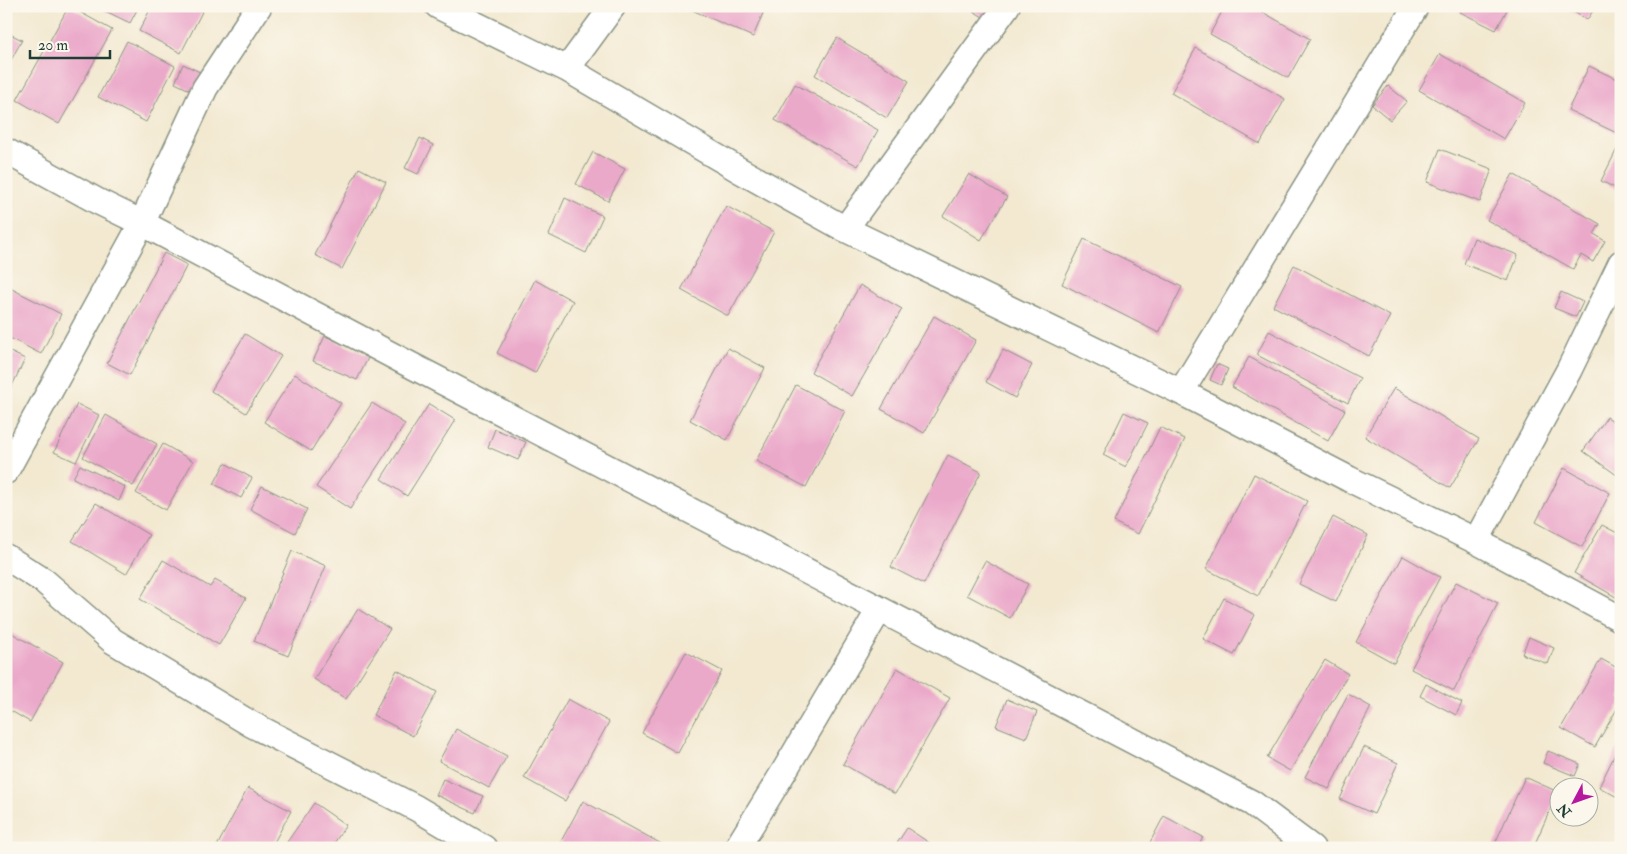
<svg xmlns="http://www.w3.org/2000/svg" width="1627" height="854" viewBox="0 0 1627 854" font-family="'IM FELL Double Pica',serif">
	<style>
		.building { fill: #eba9ca }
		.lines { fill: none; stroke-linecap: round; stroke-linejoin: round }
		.minor-casing { stroke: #899382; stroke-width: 28 }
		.minor { stroke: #fff; stroke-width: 25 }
	</style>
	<rect width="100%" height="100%" fill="#fbf7ec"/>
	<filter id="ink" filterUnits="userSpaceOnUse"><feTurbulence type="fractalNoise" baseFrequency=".02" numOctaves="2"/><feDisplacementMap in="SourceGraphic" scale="10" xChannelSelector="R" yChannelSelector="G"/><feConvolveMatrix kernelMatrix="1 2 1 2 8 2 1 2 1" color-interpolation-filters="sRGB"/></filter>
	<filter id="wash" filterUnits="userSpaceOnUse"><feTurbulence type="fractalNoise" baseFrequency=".0096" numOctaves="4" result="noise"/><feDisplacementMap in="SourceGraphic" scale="20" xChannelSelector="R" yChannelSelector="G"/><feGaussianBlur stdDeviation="1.12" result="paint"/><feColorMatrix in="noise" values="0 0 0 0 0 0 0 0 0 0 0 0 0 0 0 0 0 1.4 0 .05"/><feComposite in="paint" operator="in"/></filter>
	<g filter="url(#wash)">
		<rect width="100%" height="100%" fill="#f3e9d1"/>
		<g id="blocks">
			<!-- building -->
			<path class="building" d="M 69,6 L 112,30 L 59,124 L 17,100 Z
				M 95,6 L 139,6 L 130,23 Z
				M 152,6 L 205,6 L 181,53 L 139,31 Z
				M 694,6 L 766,6 L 753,37 L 692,10 Z
				M 965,6 L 996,6 L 988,20 Z
				M 1225,6 L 1252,6 L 1310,39 L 1288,78 L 1210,34 Z
				M 1463,6 L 1509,6 L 1496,30 L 1460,12 Z
				M 1564,6 L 1596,6 L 1587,20 Z
				M 6,32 L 22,40 L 6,69 Z
				M 837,38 L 909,81 L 887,118 L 815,75 Z
				M 127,41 L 175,66 L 146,122 L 98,97 Z
				M 1196,48 L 1285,99 L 1260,144 L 1171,93 Z
				M 1440,54 L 1525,103 L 1504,139 L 1419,90 Z
				M 183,64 L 202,73 L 194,92 L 175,83 Z
				M 1589,66 L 1621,81 L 1621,135 L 1568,110 Z
				M 795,84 L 878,130 L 858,166 L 775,120 Z
				M 1388,86 L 1407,101 L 1390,120 L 1372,105 Z
				M 420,138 L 433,145 L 418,174 L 405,168 Z
				M 1619,145 L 1621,146 L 1621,191 L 1601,181 Z
				M 1440,149 L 1492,169 L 1480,202 L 1427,182 Z
				M 593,152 L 625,169 L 608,201 L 576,184 Z
				M 359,168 L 386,182 L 342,269 L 315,255 Z
				M 969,174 L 1007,197 L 981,240 L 943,216 Z
				M 1513,174 L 1600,224 L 1594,234 L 1605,241 L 1593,262 L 1581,255 L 1573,269 L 1487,220 Z
				M 565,198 L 603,216 L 586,253 L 549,235 Z
				M 726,206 L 774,232 L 728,316 L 681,290 Z
				M 1474,238 L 1518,255 L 1508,281 L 1464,264 Z
				M 1084,239 L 1182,287 L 1159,333 L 1062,284 Z
				M 164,253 L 187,265 L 130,375 L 107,363 Z
				M 1294,265 L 1390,316 L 1369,356 L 1273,306 Z
				M 535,280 L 573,301 L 535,373 L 497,353 Z
				M 860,285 L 902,309 L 852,396 L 811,372 Z
				M 6,286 L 61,314 L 41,354 L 6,336 Z
				M 1561,292 L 1583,302 L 1576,317 L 1554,308 Z
				M 934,316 L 976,340 L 924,433 L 881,409 Z
				M 1269,331 L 1360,378 L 1348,403 L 1257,355 Z
				M 245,334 L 281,356 L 246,413 L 211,391 Z
				M 325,336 L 369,356 L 357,380 L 313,361 Z
				M 728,348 L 765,368 L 727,440 L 690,420 Z
				M 6,350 L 25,359 L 6,398 Z
				M 1003,350 L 1032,365 L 1015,398 L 986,382 Z
				M 1249,357 L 1345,410 L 1328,441 L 1232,387 Z
				M 1217,364 L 1228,369 L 1221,385 L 1210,380 Z
				M 295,374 L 341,403 L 311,451 L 264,422 Z
				M 796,385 L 845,411 L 806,487 L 756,461 Z
				M 1394,388 L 1479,439 L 1450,488 L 1365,437 Z
				M 372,403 L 405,424 L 350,509 L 316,487 Z
				M 77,404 L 99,415 L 76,462 L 54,452 Z
				M 429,404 L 455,420 L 407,496 L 381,479 Z
				M 1124,412 L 1148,423 L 1126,467 L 1103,455 Z
				M 106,415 L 157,444 L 133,486 L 83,457 Z
				M 1607,417 L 1621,426 L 1621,478 L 1583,451 Z
				M 1160,427 L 1185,439 L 1138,534 L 1114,522 Z
				M 495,429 L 526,442 L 518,460 L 488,447 Z
				M 163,444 L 193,461 L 166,510 L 136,493 Z
				M 948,455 L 981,472 L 924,584 L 891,567 Z
				M 225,463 L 252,478 L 241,498 L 214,484 Z
				M 80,465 L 125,487 L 119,501 L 73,478 Z
				M 1564,468 L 1610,493 L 1582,547 L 1536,522 Z
				M 1254,474 L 1307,501 L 1258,596 L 1206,569 Z
				M 262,486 L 307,509 L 295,533 L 250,509 Z
				M 96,503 L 149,535 L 126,574 L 72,541 Z
				M 1333,517 L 1368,535 L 1336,602 L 1299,584 Z
				M 1602,525 L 1621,535 L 1621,600 L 1574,573 Z
				M 292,551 L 326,566 L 288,656 L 254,641 Z
				M 1403,556 L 1440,577 L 1394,663 L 1356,642 Z
				M 163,560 L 210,587 L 215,580 L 246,598 L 219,645 L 140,599 Z
				M 985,561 L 1028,584 L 1010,618 L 967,595 Z
				M 1456,582 L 1498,603 L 1454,691 L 1411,669 Z
				M 1224,598 L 1255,615 L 1234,655 L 1203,639 Z
				M 358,609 L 390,629 L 346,699 L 314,679 Z
				M 6,630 L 63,662 L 30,722 L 6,708 Z
				M 1529,637 L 1554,648 L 1548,664 L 1522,654 Z
				M 686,652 L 722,671 L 678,753 L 642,733 Z
				M 1601,659 L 1621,670 L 1621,702 L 1595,747 L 1561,728 Z
				M 1325,660 L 1348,674 L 1290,771 L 1267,758 Z
				M 897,668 L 950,698 L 895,794 L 843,764 Z
				M 397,670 L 437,692 L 413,736 L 373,715 Z
				M 1426,684 L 1462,703 L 1456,715 L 1420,696 Z
				M 1348,694 L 1371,707 L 1329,789 L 1305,777 Z
				M 568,699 L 609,722 L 565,801 L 524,778 Z
				M 1007,699 L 1037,712 L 1026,738 L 996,726 Z
				M 456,729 L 507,756 L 489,788 L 439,761 Z
				M 1619,746 L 1621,747 L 1621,799 L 1599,787 Z
				M 1364,747 L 1398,763 L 1374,814 L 1340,799 Z
				M 1548,751 L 1580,764 L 1575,776 L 1543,763 Z
				M 1525,777 L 1558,792 L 1533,848 L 1493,848 Z
				M 443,779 L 483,796 L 475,813 L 436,795 Z
				M 248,788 L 291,811 L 271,848 L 216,848 Z
				M 583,801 L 669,848 L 569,848 L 560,843 Z
				M 314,803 L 346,825 L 331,848 L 283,848 Z
				M 1164,816 L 1203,837 L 1198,848 L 1147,848 Z
				M 907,828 L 937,848 L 894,848 Z"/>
		</g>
	</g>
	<g filter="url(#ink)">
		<use href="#blocks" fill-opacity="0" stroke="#899382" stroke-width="1"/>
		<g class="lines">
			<defs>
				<path id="minor" d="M 438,6 L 567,69 L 741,171 L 845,229 L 1181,392 L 1349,479 L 1476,541 L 1621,619
					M 567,69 L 613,6
					M 6,151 L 97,201 L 142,223 L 401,360 L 1252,803 L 1312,848
					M 845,229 L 1007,6
					M 1181,392 L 1416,6
					M 6,471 L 142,223 L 205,88 L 259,6
					M 1476,541 L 1569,370 L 1621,263
					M 6,557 L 44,581 L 113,641 L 251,724 L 416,808 L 484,848
					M 737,848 L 783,773 L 879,610"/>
			</defs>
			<!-- minor casing -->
			<use href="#minor" class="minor-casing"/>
			<!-- minor -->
			<use href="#minor" class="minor"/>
		</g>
	</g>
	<!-- margin -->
	<rect width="1627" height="854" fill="none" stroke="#fbf7ec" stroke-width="25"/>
	<!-- north arrow -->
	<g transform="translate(1574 802) rotate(229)"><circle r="24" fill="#fbf7ec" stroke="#a3ada2"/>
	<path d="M0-4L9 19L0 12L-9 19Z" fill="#b5179e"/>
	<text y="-8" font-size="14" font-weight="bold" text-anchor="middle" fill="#1f3d34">N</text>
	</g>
	<!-- scale -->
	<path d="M30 50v8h80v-8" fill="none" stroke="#1f3d34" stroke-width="2.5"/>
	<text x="38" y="50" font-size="15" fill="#1f3d34" stroke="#fbf7ec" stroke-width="4" paint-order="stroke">20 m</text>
</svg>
